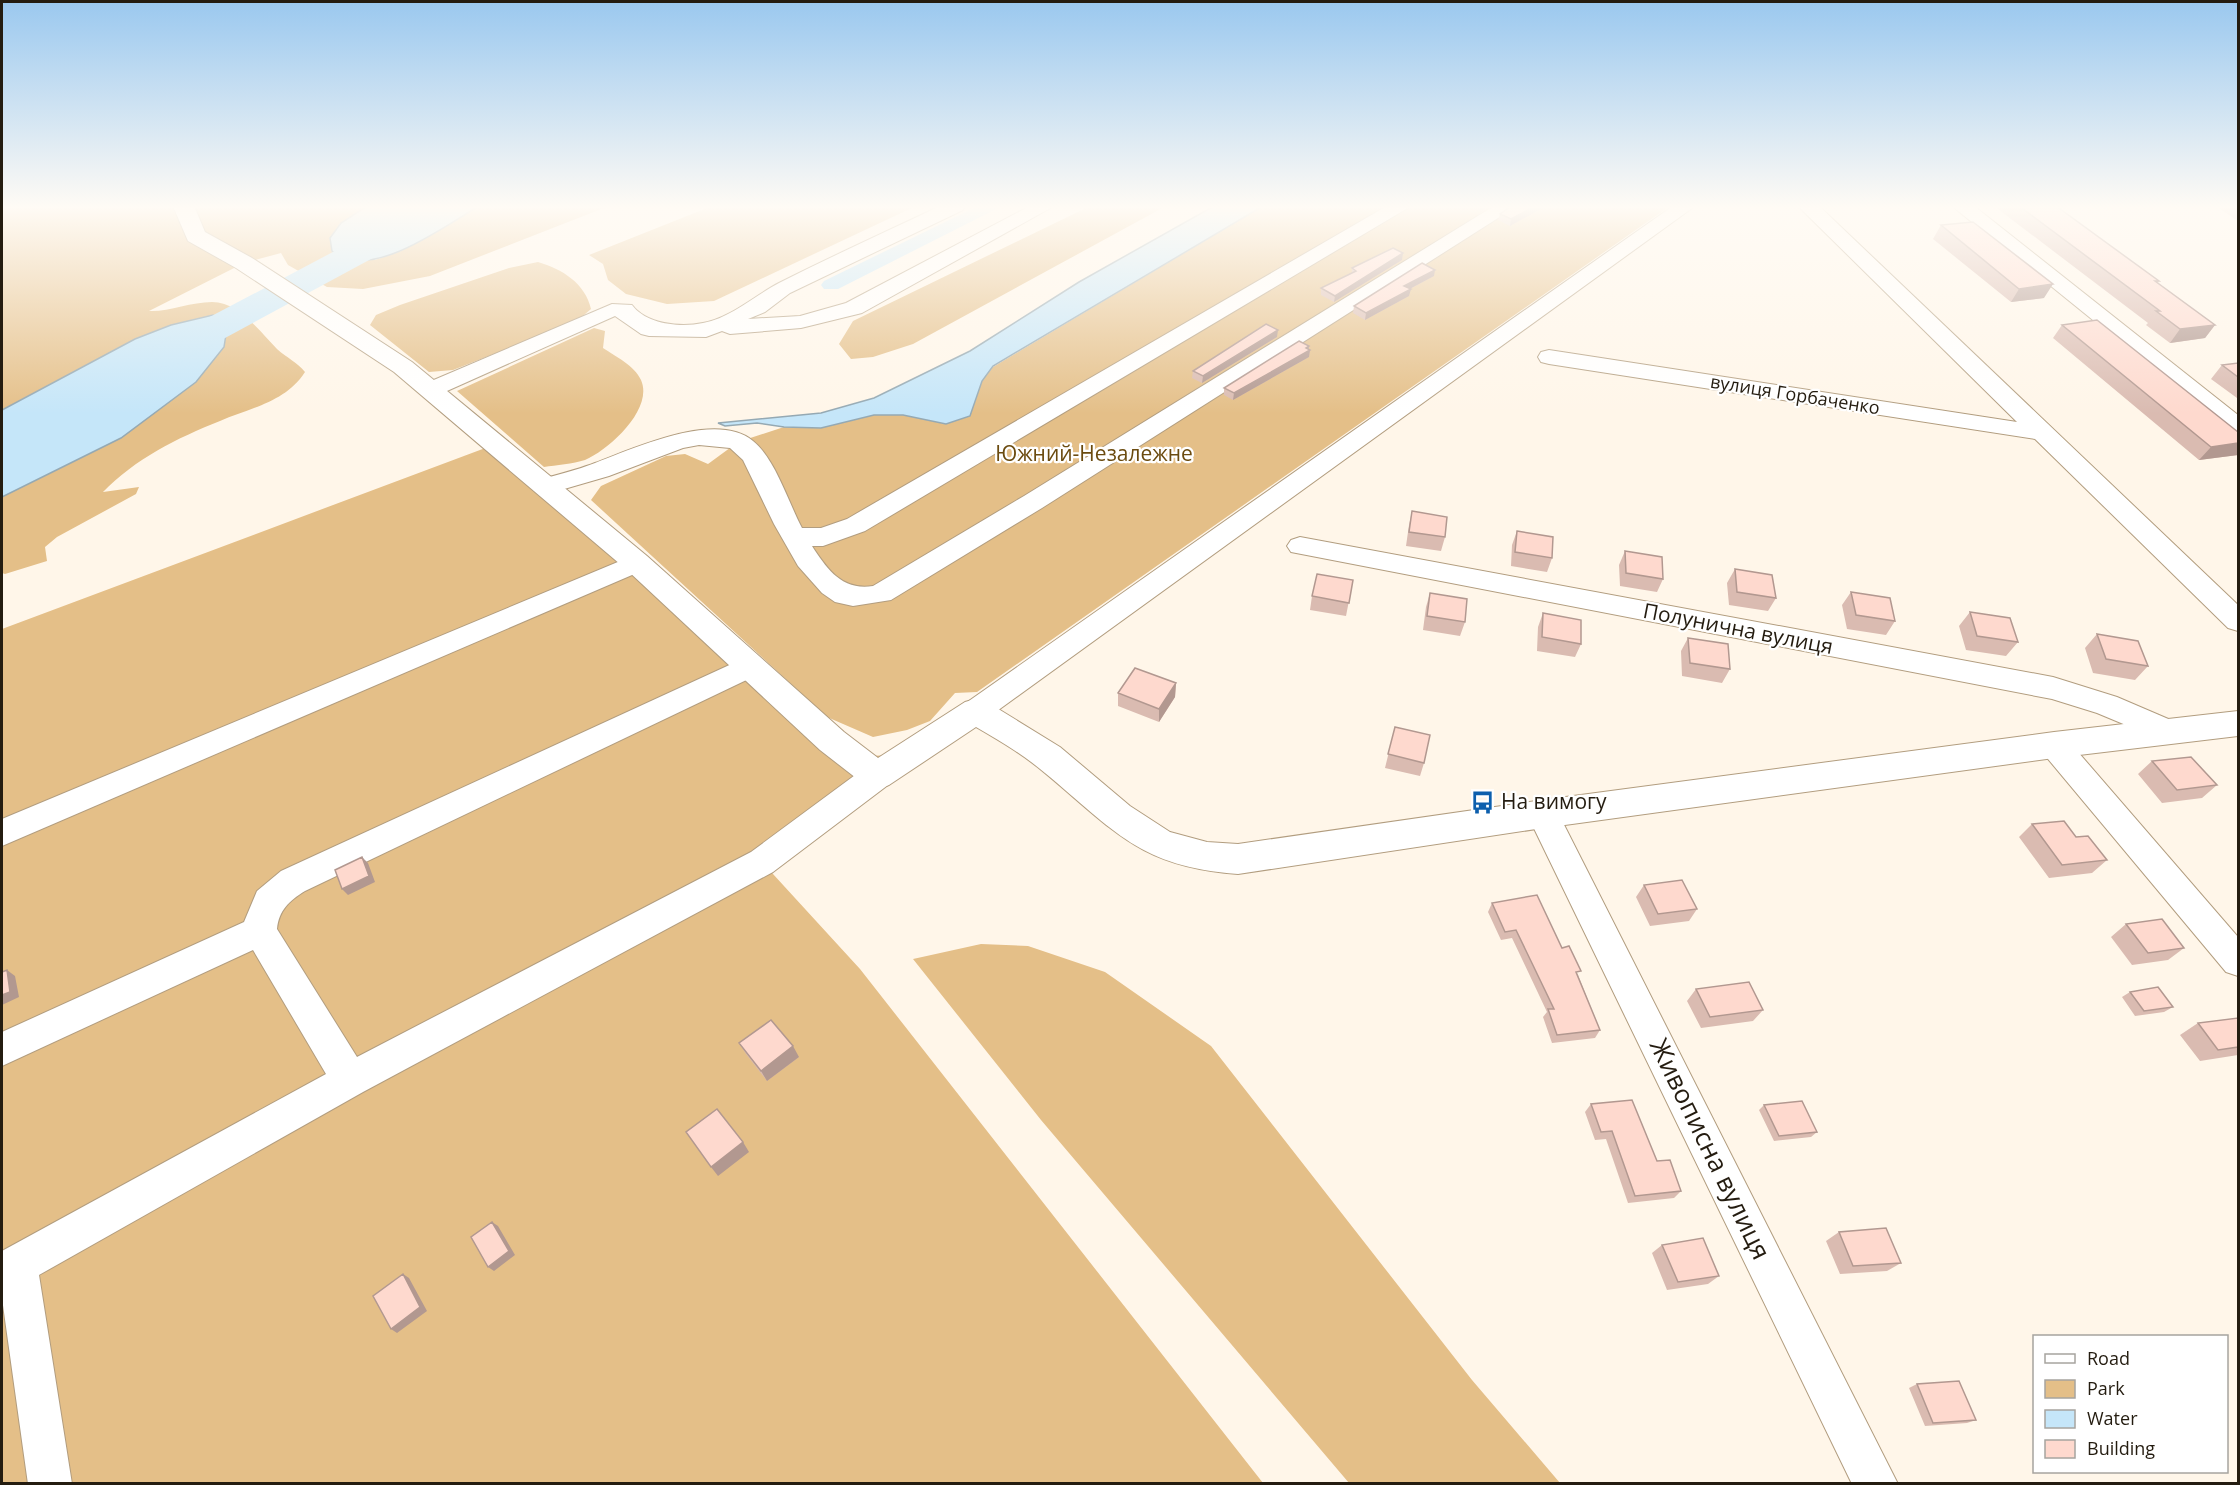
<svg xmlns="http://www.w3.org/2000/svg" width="2240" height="1485" viewBox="0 0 2240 1485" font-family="'Open Sans',sans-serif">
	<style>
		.green { fill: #e4bf88 }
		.water { fill: #c5e6f9; stroke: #95a9b3; stroke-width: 1.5 }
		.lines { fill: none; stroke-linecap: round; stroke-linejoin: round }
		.canal { fill: #c5e6f9; fill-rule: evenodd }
		.river { fill: #c5e6f9; fill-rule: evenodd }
		.minor-casing { stroke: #b29d7f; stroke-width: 2 }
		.tertiary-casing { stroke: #b29d7f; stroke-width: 2 }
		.minor { fill: #fff; fill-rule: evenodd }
		.tertiary { fill: #fff; fill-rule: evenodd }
		.wall { fill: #dabbb1 }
		.shaded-wall { fill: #b29890 }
		.building { fill: #fed9ce; stroke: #b29890; stroke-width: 1.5 }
		.labels { text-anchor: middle; stroke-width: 4.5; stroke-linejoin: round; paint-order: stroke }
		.far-street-label { font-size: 18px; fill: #241c10; stroke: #fff }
		.park-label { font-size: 21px; fill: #6b4b0f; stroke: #fff }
		.street-label { font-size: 21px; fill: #241c10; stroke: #fff }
		.poi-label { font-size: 21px; fill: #241c10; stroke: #fff; text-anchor: start }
		.near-street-label { font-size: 26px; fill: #241c10; stroke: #fff }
	</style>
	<rect width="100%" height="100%" fill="#fff6e9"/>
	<!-- green -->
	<path class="green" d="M 2,206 L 367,206 L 359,210 L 339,257 L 375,260 L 401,251 L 479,206 L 609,206 L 430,276 L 363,289 L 327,287 L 288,265 L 281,253 L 244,263 L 149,311 C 168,312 191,302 212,302 C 239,302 260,332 277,349 C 287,358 297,362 305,372 C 286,402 250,408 220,421 C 177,438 135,459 103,492 L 139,487 L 136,494 L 57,537 L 45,547 L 47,561 L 5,574 L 2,573 L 2,497 L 121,438 L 213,315 L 171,325 L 135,339 L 2,410 Z
		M 712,206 L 916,206 L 714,301 L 667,304 L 626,294 L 608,280 L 603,264 L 589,255 Z
		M 1090,206 L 1166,206 L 913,344 L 873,357 L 851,359 L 839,344 L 853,321 Z
		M 1263,206 L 1670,206 L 977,692 L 955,693 L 930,721 L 907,730 L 873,737 L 827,717 L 591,500 L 601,486 L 666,456 L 685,454 L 708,464 L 738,442 L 784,427 L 821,428 L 874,415 L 903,415 L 946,424 L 969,416 L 982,381 L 993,367 Z
		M 538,262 C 562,269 585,283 591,309 L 577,321 L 453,370 L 429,372 L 370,325 L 376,315 L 400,305 L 509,268 Z
		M 594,328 L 605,331 L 603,348 C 615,356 635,366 641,380 C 654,409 609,450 585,460 C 573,464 556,465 544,467 L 457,391 Z
		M 496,444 L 867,756 L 895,755 L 762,862 L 860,969 L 1263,1483 L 2,1484 L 2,629 Z
		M 981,944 L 1028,946 L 1105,972 L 1211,1046 L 1472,1380 L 1560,1483 L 1349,1483 L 1041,1120 L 913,959 Z"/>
	<!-- water -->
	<path class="water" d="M 367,206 L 479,206 C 444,226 370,283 332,251 L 330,238 L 341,223 Z
		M 1214,206 L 1263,206 L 993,366 L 982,381 L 970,416 L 946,424 L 903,415 L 874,415 L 821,428 L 784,427 L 757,423 L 725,426 L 718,423 L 821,413 L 874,398 L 970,351 L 1079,282 Z
		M 213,315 L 227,328 L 224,347 L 196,382 L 121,438 L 2,497 L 2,410 L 135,339 L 171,325 Z"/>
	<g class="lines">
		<!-- canal -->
		<path class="canal" d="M 978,206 L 1002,206 L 838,289 L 824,289 L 821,285 L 824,281 Z"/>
		<!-- river -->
		<path class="river" d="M 420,206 L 461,206 L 456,213 L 177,364 L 164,367 L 151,364 L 146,356 L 151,348 Z"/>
		<defs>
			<path id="minor" d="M 940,206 L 965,206 L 963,210 L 790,293 L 765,312 L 748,319 L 800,316 L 846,303 L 1030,206 L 1054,206 L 862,313 L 801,328 L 730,334 L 722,331 L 706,337 L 649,336 L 641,334 L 615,316 L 438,395 L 422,395 L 419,390 L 422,385 L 612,304 L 632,305 C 646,324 680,328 703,323 C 731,318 754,296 779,283 C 832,256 886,232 940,206 Z
				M 1387,206 L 1411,206 L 865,531 L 823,546 L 812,546 C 827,569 842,591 873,586 L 1024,496 L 1494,206 L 1517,206 L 1042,508 L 891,600 L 853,606 L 835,602 L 822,593 L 798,566 L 774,524 L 743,460 L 730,448 L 699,445 L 683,448 L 609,476 L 547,494 L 538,492 L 535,486 L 538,480 C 557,475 577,470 595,463 C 633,449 716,410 753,441 C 775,458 789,504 802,528 L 821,528 L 847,519 Z
				M 1673,206 L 1695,206 L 986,719 L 976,722 L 966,719 L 961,711 L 966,703 Z
				M 1798,206 L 1819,206 L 2238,605 L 2238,631 L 2228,628 L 2035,439 L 1549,364 L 1541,362 L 1538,357 L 1541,352 L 1549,350 L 2017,422 Z
				M 1952,206 L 1974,206 L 2238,415 L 2238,433 L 2230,431 Z
				M 1300,537 L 2053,677 L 2117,697 L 2180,724 L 2184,732 L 2180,740 L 2169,743 L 2097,713 L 2052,699 L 1291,552 L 1287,546 L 1291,540 Z
				M 637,554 L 646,557 L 650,563 L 646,569 L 2,846 L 2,819 Z
				M 749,656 L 759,660 L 763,667 L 759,674 L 305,891 C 289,901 279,910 277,929 L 357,1057 L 751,852 L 866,767 L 877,764 L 888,767 L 892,776 L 888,785 L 773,872 L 363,1092 L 39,1275 L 72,1484 L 28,1484 L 2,1298 L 2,1251 L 326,1074 L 253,950 L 2,1066 L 2,1032 L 244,922 L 257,891 L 281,871 Z
				M 2054,733 L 2065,737 L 2238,937 L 2238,976 L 2226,972 L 2043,753 L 2039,745 L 2043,737 Z
				M 1543,801 L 1554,805 L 1898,1484 L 1852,1484 L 1527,814 L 1532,805 Z"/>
			<path id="tertiary" d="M 173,206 L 194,206 L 205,232 L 252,258 L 412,362 L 647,556 L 844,732 L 878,758 L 965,702 L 976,699 L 987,702 L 1060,747 L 1130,806 L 1170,832 L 1207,842 L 1238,844 L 1543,800 L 2054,732 L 2238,711 L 2238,736 L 2054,758 L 1543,828 L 1238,874 C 1140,867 1115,831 1045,773 C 1024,755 1000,741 976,727 L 889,785 L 877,789 L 865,785 L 820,750 L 627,570 L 394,372 L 236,268 L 188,241 Z"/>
		</defs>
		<!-- minor casing -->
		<use href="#minor" class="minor-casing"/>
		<!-- tertiary casing -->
		<use href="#tertiary" class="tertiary-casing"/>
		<!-- minor -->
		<use href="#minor" class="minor"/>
		<!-- tertiary -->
		<use href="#tertiary" class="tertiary"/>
	</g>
	<!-- wall -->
	<path class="wall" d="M 1470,206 L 1489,206 L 1480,212 Z
		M 1512,206 L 1546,206 L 1510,226 L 1498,220 L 1500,214 Z
		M 1994,206 L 2056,206 L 2159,281 L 2158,283 L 2215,325 L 2205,338 L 2170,343 L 2146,325 L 2148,323 Z
		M 2216,206 L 2238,206 L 2238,221 Z
		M 1941,225 L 2044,298 L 2011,302 L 1933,239 Z
		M 1402,260 L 1334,302 L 1321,295 L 1321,288 L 1352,273 L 1352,268 Z
		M 1434,276 L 1410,289 L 1409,296 L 1365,320 L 1353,313 L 1354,306 Z
		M 2062,325 L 2238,455 L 2199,460 L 2053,338 Z
		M 1277,337 L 1202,383 L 1192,378 L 1193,371 Z
		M 1309,346 L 1309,349 L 1310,350 L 1309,357 L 1233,400 L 1224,395 L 1224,388 Z
		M 2238,363 L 2238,398 L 2237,398 L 2211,379 L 2222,365 Z
		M 1412,511 L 1445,537 L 1441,551 L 1406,546 L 1409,525 Z
		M 1517,531 L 1552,558 L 1547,572 L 1511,566 L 1512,545 Z
		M 1625,551 L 1663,579 L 1657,592 L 1620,586 L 1619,565 Z
		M 1735,569 L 1776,598 L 1768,611 L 1729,605 L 1727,583 Z
		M 1353,580 L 1346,616 L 1310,610 L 1312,596 Z
		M 1851,592 L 1895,621 L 1886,635 L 1847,629 L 1842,605 Z
		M 1430,593 L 1465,622 L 1460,636 L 1423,630 L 1426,607 Z
		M 1970,612 L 2018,642 L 2006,656 L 1966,650 L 1959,626 Z
		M 1543,613 L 1581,644 L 1575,657 L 1537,651 L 1538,627 Z
		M 2097,634 L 2148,666 L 2135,680 L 2093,673 L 2085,648 Z
		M 1688,638 L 1730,669 L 1722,683 L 1682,676 L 1681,651 Z
		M 1176,683 L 1175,697 L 1159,722 L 1118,706 L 1118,693 Z
		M 1395,727 L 1424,763 L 1420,776 L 1385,768 Z
		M 2152,761 L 2217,785 L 2202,798 L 2162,803 L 2138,774 Z
		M 2032,824 L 2076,837 L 2107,860 L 2092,873 L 2049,878 L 2019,837 Z
		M 1644,885 L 1697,909 L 1689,921 L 1650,926 L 1636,897 Z
		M 1492,903 L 1562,948 L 1578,975 L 1600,1030 L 1595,1038 L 1552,1043 L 1543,1017 L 1547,1012 L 1512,938 L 1501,940 L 1488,912 Z
		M 2126,924 L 2184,948 L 2168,960 L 2132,965 L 2111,937 Z
		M 1696,989 L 1763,1010 L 1753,1021 L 1701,1028 L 1687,1001 Z
		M 2130,992 L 2173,1007 L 2164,1012 L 2135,1016 L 2122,997 Z
		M 2238,1018 L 2238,1055 L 2200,1061 L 2180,1035 L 2198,1023 Z
		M 739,1043 L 799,1057 L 767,1081 L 746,1054 Z
		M 1591,1104 L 1657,1161 L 1681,1191 L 1674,1198 L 1628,1203 L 1606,1139 L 1595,1140 L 1585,1112 Z
		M 1764,1105 L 1817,1132 L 1811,1137 L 1774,1141 L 1759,1110 Z
		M 1839,1232 L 1901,1263 L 1887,1271 L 1840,1274 L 1826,1241 Z
		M 1662,1245 L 1719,1276 L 1708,1284 L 1667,1290 L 1652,1253 Z
		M 1917,1384 L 1976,1420 L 1967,1423 L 1925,1426 L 1909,1388 Z"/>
	<!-- shaded-wall -->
	<path class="shaded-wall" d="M 1482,206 L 1489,206 L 1480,212 Z
		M 1535,206 L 1546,206 L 1510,226 L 1511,219 Z
		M 1403,253 L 1402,260 L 1334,302 L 1335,296 Z
		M 1435,270 L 1434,276 L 1402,293 L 1404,286 Z
		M 2053,284 L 2044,298 L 2011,302 L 2019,289 Z
		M 1411,289 L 1409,296 L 1365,320 L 1366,313 Z
		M 2215,325 L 2205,338 L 2170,343 L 2180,329 Z
		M 1278,330 L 1277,337 L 1202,383 L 1203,376 Z
		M 1309,346 L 1308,351 L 1310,350 L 1309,357 L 1233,400 L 1234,393 Z
		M 2238,443 L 2238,455 L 2199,460 L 2211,447 Z
		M 1176,683 L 1175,697 L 1159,722 L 1159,709 Z
		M 362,857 L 368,863 L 375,882 L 348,895 L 342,889 Z
		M 7,970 L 15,976 L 19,997 L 2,1005 L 2,995 Z
		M 793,1046 L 799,1057 L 767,1081 L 761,1071 Z
		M 743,1142 L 749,1152 L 718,1176 L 711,1167 Z
		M 492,1222 L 498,1226 L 515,1255 L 494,1271 L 488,1267 Z
		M 403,1274 L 409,1278 L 427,1311 L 397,1333 L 391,1329 Z"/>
	<!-- building -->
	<path class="building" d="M 1512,206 L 1535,206 L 1511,219 L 1500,214 Z
		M 2019,206 L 2056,206 L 2159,281 L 2155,281 L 2215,325 L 2180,329 L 2156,311 L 2160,311 Z
		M 1973,222 L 2053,284 L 2019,289 L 1941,225 Z
		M 1393,248 L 1403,253 L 1335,296 L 1321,288 L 1356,271 L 1352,268 Z
		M 1422,263 L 1435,270 L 1404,286 L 1411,289 L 1366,313 L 1354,306 Z
		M 2097,320 L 2238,432 L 2238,443 L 2211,447 L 2062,325 Z
		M 1266,324 L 1278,330 L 1203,376 L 1193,371 Z
		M 1299,341 L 1309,346 L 1306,348 L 1310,350 L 1234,393 L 1224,388 Z
		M 2238,363 L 2238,377 L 2222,365 Z
		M 1412,511 L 1447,517 L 1445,537 L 1409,532 Z
		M 1517,531 L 1553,537 L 1552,558 L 1515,552 Z
		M 1625,551 L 1662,557 L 1663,579 L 1626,573 Z
		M 1735,569 L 1772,575 L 1776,598 L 1737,592 Z
		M 1317,574 L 1353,580 L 1349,603 L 1312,596 Z
		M 1851,592 L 1890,598 L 1895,621 L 1856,615 Z
		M 1430,593 L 1467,599 L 1465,622 L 1427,616 Z
		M 1970,612 L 2010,618 L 2018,642 L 1977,636 Z
		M 1543,613 L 1581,620 L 1581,644 L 1542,637 Z
		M 2097,634 L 2138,641 L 2148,666 L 2106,659 Z
		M 1688,638 L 1728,644 L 1730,669 L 1690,663 Z
		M 1135,668 L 1176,683 L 1159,709 L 1118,693 Z
		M 1395,727 L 1430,735 L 1424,763 L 1388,754 Z
		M 2191,757 L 2217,785 L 2177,790 L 2152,761 Z
		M 2064,821 L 2076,837 L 2088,836 L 2107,860 L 2062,865 L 2032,824 Z
		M 362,857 L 369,876 L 342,889 L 335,870 Z
		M 1682,880 L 1697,909 L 1658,914 L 1644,885 Z
		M 1537,895 L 1562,948 L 1569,946 L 1581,971 L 1576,972 L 1600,1030 L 1557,1035 L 1548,1009 L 1554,1009 L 1516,930 L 1505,932 L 1492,903 Z
		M 2162,919 L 2184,948 L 2148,953 L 2126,924 Z
		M 7,970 L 10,992 L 2,995 L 2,972 Z
		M 1749,982 L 1763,1010 L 1710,1017 L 1696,989 Z
		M 2158,987 L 2173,1007 L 2144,1011 L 2130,992 Z
		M 2238,1018 L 2238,1047 L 2218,1050 L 2198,1023 Z
		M 771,1020 L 793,1046 L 761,1071 L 739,1043 Z
		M 1632,1100 L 1657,1161 L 1670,1160 L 1681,1191 L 1635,1196 L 1612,1131 L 1601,1132 L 1591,1104 Z
		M 1802,1101 L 1817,1132 L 1779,1136 L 1764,1105 Z
		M 717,1109 L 743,1142 L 711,1167 L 686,1132 Z
		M 492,1222 L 509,1251 L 488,1267 L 471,1237 Z
		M 1886,1228 L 1901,1263 L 1853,1266 L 1839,1232 Z
		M 1703,1238 L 1719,1276 L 1678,1282 L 1662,1245 Z
		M 403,1274 L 420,1307 L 391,1329 L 373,1296 Z
		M 1959,1381 L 1976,1420 L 1933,1423 L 1917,1384 Z"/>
	<!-- sky -->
	<linearGradient id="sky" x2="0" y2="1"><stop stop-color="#9ac8ef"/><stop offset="0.5" stop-color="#fffbf5"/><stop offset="1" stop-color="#fffbf5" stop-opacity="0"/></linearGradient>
	<rect width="2240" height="414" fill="url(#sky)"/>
	<!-- icons -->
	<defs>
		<symbol id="bus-bare" viewBox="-9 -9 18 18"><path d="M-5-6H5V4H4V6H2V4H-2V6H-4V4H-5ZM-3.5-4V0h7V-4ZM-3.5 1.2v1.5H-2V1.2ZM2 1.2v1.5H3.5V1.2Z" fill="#0d5fad" stroke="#fff" stroke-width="2.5" paint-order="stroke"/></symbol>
	</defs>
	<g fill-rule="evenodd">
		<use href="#bus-bare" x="1466" y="786" width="33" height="33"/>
	</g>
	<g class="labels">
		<!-- far-street labels -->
		<g class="far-street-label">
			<text transform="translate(1795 395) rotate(9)" y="6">вулиця Горбаченко</text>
		</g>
		<!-- park labels -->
		<g class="park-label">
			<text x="1094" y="461">Южний-Незалежне</text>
		</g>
		<!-- street labels -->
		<g class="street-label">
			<text transform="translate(1738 629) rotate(11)" y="7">Полунична вулиця</text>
		</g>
		<!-- poi labels -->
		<g class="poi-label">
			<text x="1501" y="809">На вимогу</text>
		</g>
		<!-- near-street labels -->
		<g class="near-street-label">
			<text transform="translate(1710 1149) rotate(64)" y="9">Живописна вулиця</text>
		</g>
	</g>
	<!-- border -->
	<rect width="2240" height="1485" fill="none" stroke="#241c10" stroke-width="6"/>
	<!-- legend -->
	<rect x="2033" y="1335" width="195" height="138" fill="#ffffff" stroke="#a7a49f" stroke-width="1.5"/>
	<rect x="2045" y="1354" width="30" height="9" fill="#ffffff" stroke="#a7a49f" stroke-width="1.5"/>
	<text x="2087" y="1365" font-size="18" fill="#241c10">Road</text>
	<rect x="2045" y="1380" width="30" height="18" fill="#e4bf88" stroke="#a7a49f" stroke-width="1.5"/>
	<text x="2087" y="1395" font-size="18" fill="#241c10">Park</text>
	<rect x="2045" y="1410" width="30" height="18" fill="#c5e6f9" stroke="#a7a49f" stroke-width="1.5"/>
	<text x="2087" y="1425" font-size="18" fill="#241c10">Water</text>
	<rect x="2045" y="1440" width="30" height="18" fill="#fed9ce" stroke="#a7a49f" stroke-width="1.5"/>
	<text x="2087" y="1455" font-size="18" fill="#241c10">Building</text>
</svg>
